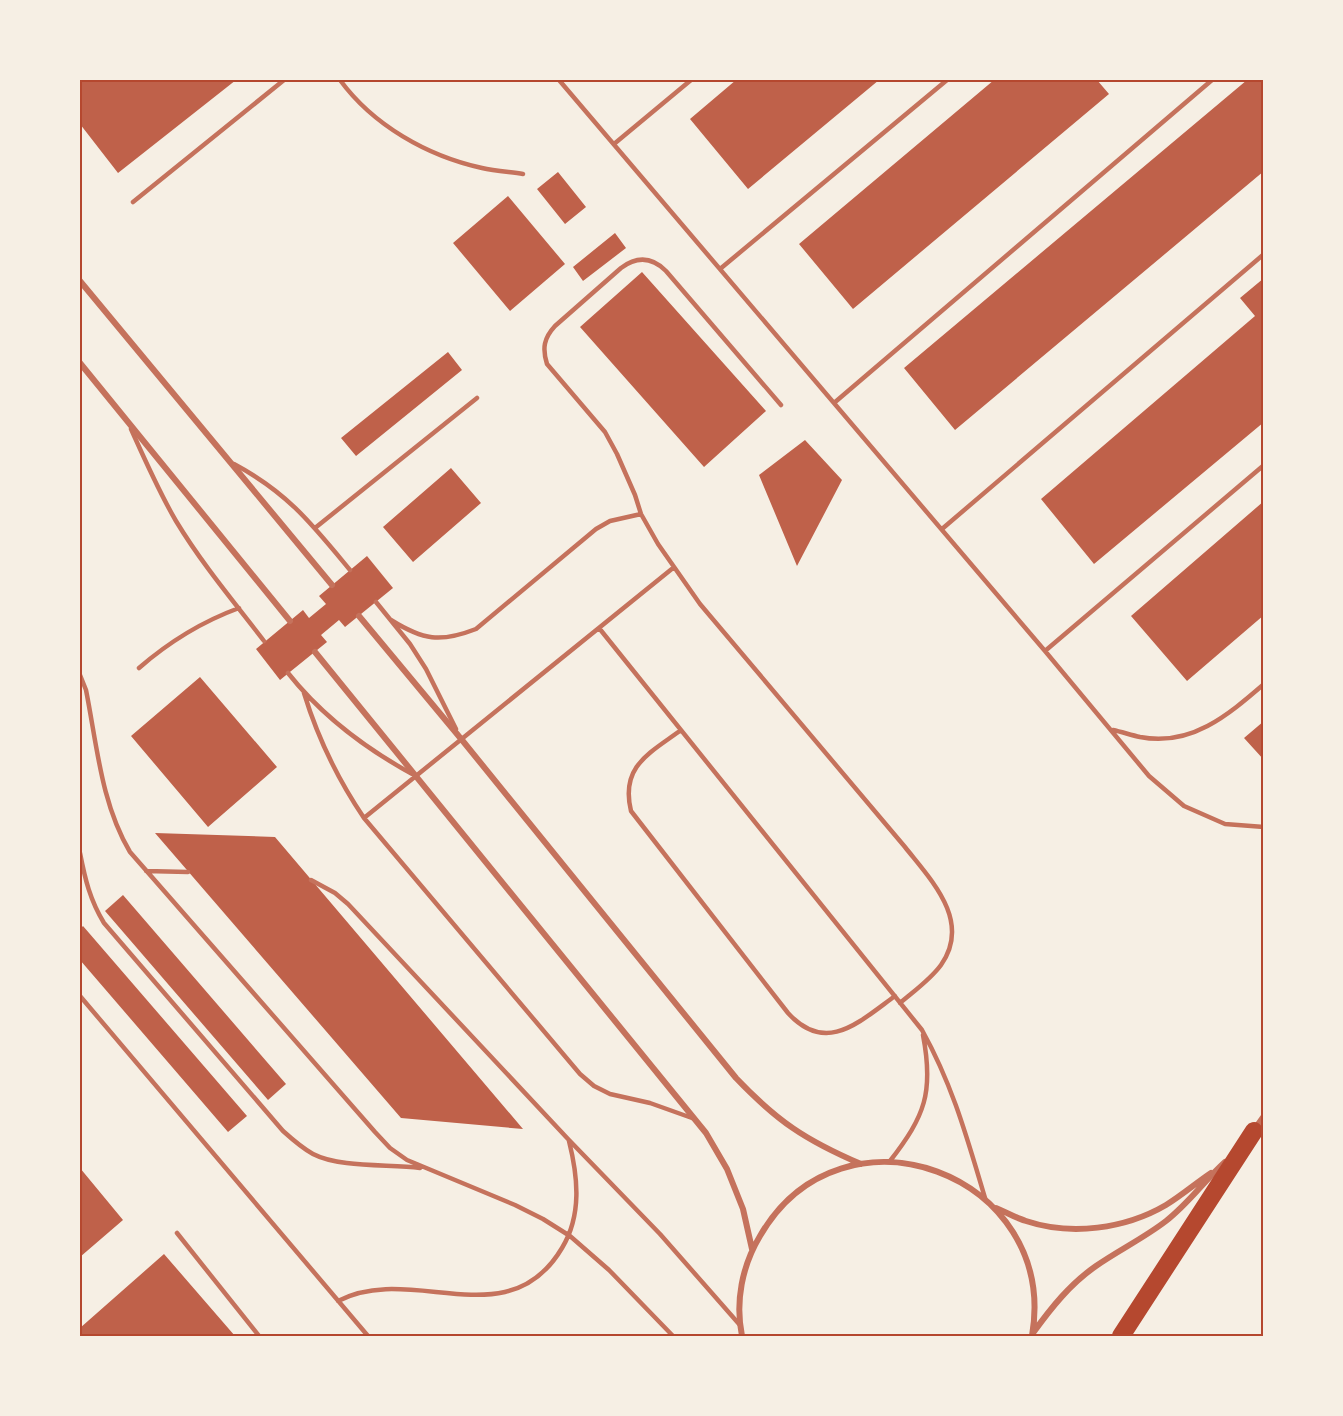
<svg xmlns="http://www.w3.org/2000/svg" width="1343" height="1416" viewBox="0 0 1343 1416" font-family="'Asap Condensed',sans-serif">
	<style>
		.building { fill: #bf614a }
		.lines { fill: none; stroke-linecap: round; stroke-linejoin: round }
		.service { stroke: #c5725c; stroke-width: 4.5 }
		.minor { stroke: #c5725c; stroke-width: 6 }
		.motorway { stroke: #b5482f; stroke-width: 18 }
		.neatline { fill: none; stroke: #b5482f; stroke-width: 2 }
	</style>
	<rect width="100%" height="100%" fill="#f6efe4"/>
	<!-- building -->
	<path class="building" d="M 80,80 L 236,80 L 118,173 L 80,124 Z
		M 736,80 L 879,80 L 748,189 L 690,119 Z
		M 994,80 L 1097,80 L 1109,94 L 853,309 L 799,244 Z
		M 1247,80 L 1264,80 L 1264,171 L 955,430 L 904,368 Z
		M 558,172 L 586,207 L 565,224 L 537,189 Z
		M 508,196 L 565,264 L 510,311 L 453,243 Z
		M 615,233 L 626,248 L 583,281 L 573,267 Z
		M 642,272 L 766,411 L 704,467 L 580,327 Z
		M 1264,278 L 1264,422 L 1094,564 L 1041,499 L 1255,316 L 1240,298 Z
		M 448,352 L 462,370 L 356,456 L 341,438 Z
		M 805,440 L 842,480 L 797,566 L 759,475 Z
		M 451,468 L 481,503 L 413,562 L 383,527 Z
		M 1264,501 L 1264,615 L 1187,681 L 1131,616 Z
		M 367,556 L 393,588 L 345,627 L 339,620 L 321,635 L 327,642 L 280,680 L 256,649 L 303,610 L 309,618 L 326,604 L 319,596 Z
		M 200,677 L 277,767 L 208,827 L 131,736 Z
		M 1264,721 L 1264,760 L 1244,738 Z
		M 155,833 L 275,837 L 523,1129 L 401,1118 Z
		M 123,895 L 286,1084 L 268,1100 L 105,911 Z
		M 83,926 L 247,1116 L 228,1132 L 80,960 L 80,929 Z
		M 80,1168 L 123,1220 L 80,1257 Z
		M 164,1254 L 235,1336 L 80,1336 L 80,1328 Z"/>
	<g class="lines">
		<!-- service -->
		<path class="service" d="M 340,80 C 373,125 427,156 482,168 C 495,171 510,172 523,174
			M 559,80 L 1045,651 L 1149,776 L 1184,806 L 1225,824 L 1264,827
			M 614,144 L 691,80
			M 133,202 L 284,80
			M 720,269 L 947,80
			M 834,403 L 1212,80
			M 781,405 L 666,271 C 652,257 637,256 621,268 L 555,326 C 544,338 542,348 547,364 L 605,432 L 617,454 L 635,495 L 641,514 L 658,544 L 700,604 L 905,847 C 931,880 972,921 941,965 C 930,980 914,991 900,1003
			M 131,429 C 145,460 159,492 176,521 C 202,564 234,602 264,641
			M 234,464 C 288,493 312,524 350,570
			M 315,528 L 477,398
			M 942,529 L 1264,254
			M 376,602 L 410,644 L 426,669 L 456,729
			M 391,620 C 423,640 440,643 476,629 L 596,529 L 610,521 L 641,514
			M 599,628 L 922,1030 C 953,1086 967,1138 985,1198
			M 1045,651 L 1264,465
			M 139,668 C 170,641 201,622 239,608
			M 288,673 C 322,716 366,749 414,775
			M 80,675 L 86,690 C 97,745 101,803 130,852 L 375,1132 L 390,1148 L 407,1160 L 515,1205 L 543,1219 L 570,1236 L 609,1270 L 673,1336
			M 304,693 C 318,739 337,778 364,818 L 580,1074 L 594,1086 L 610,1094 L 650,1103 L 692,1118
			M 681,730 C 650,753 620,766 631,811 L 788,1013 C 826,1055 859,1022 895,996
			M 1113,730 C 1122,732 1131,735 1140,737 C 1191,747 1228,715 1264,684
			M 364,818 L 673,568
			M 80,853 C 85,879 90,900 104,923 L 283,1131 C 293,1140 302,1148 313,1154 C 340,1168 388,1164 420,1168
			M 146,871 L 188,872
			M 311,880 L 335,893 L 348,904 L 568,1139 L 660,1234 L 739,1324
			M 80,996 L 368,1336
			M 890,1161 C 925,1116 934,1092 923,1035
			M 177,1233 L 259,1336
			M 338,1301 C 412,1262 508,1339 562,1248 C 582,1215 578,1177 569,1141"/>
		<!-- minor -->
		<path class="minor" d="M 80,281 L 332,585
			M 80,363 L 290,621
			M 359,616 L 462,740 L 736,1078 C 777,1121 805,1140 861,1164
			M 315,652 L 706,1133 L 727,1169 L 743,1209 L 752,1249
			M 1254,1130 L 1264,1116
			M 996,1208 C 1006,1212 1016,1218 1026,1221 C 1071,1236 1125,1229 1166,1205 C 1181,1196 1196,1183 1211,1173
			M 1033,1333 C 1051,1308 1070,1284 1096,1266 C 1119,1250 1144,1238 1166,1221 C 1189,1203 1204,1181 1225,1162
			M 742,1336 C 735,1302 742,1266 760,1236 C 842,1093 1060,1174 1032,1336"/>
		<!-- motorway -->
		<path class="motorway" d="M 1121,1336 L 1254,1131"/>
	</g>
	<!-- border -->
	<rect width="1343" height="1416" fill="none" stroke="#f6efe4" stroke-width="162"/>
	<rect x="81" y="81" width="1181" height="1254" class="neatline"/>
</svg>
